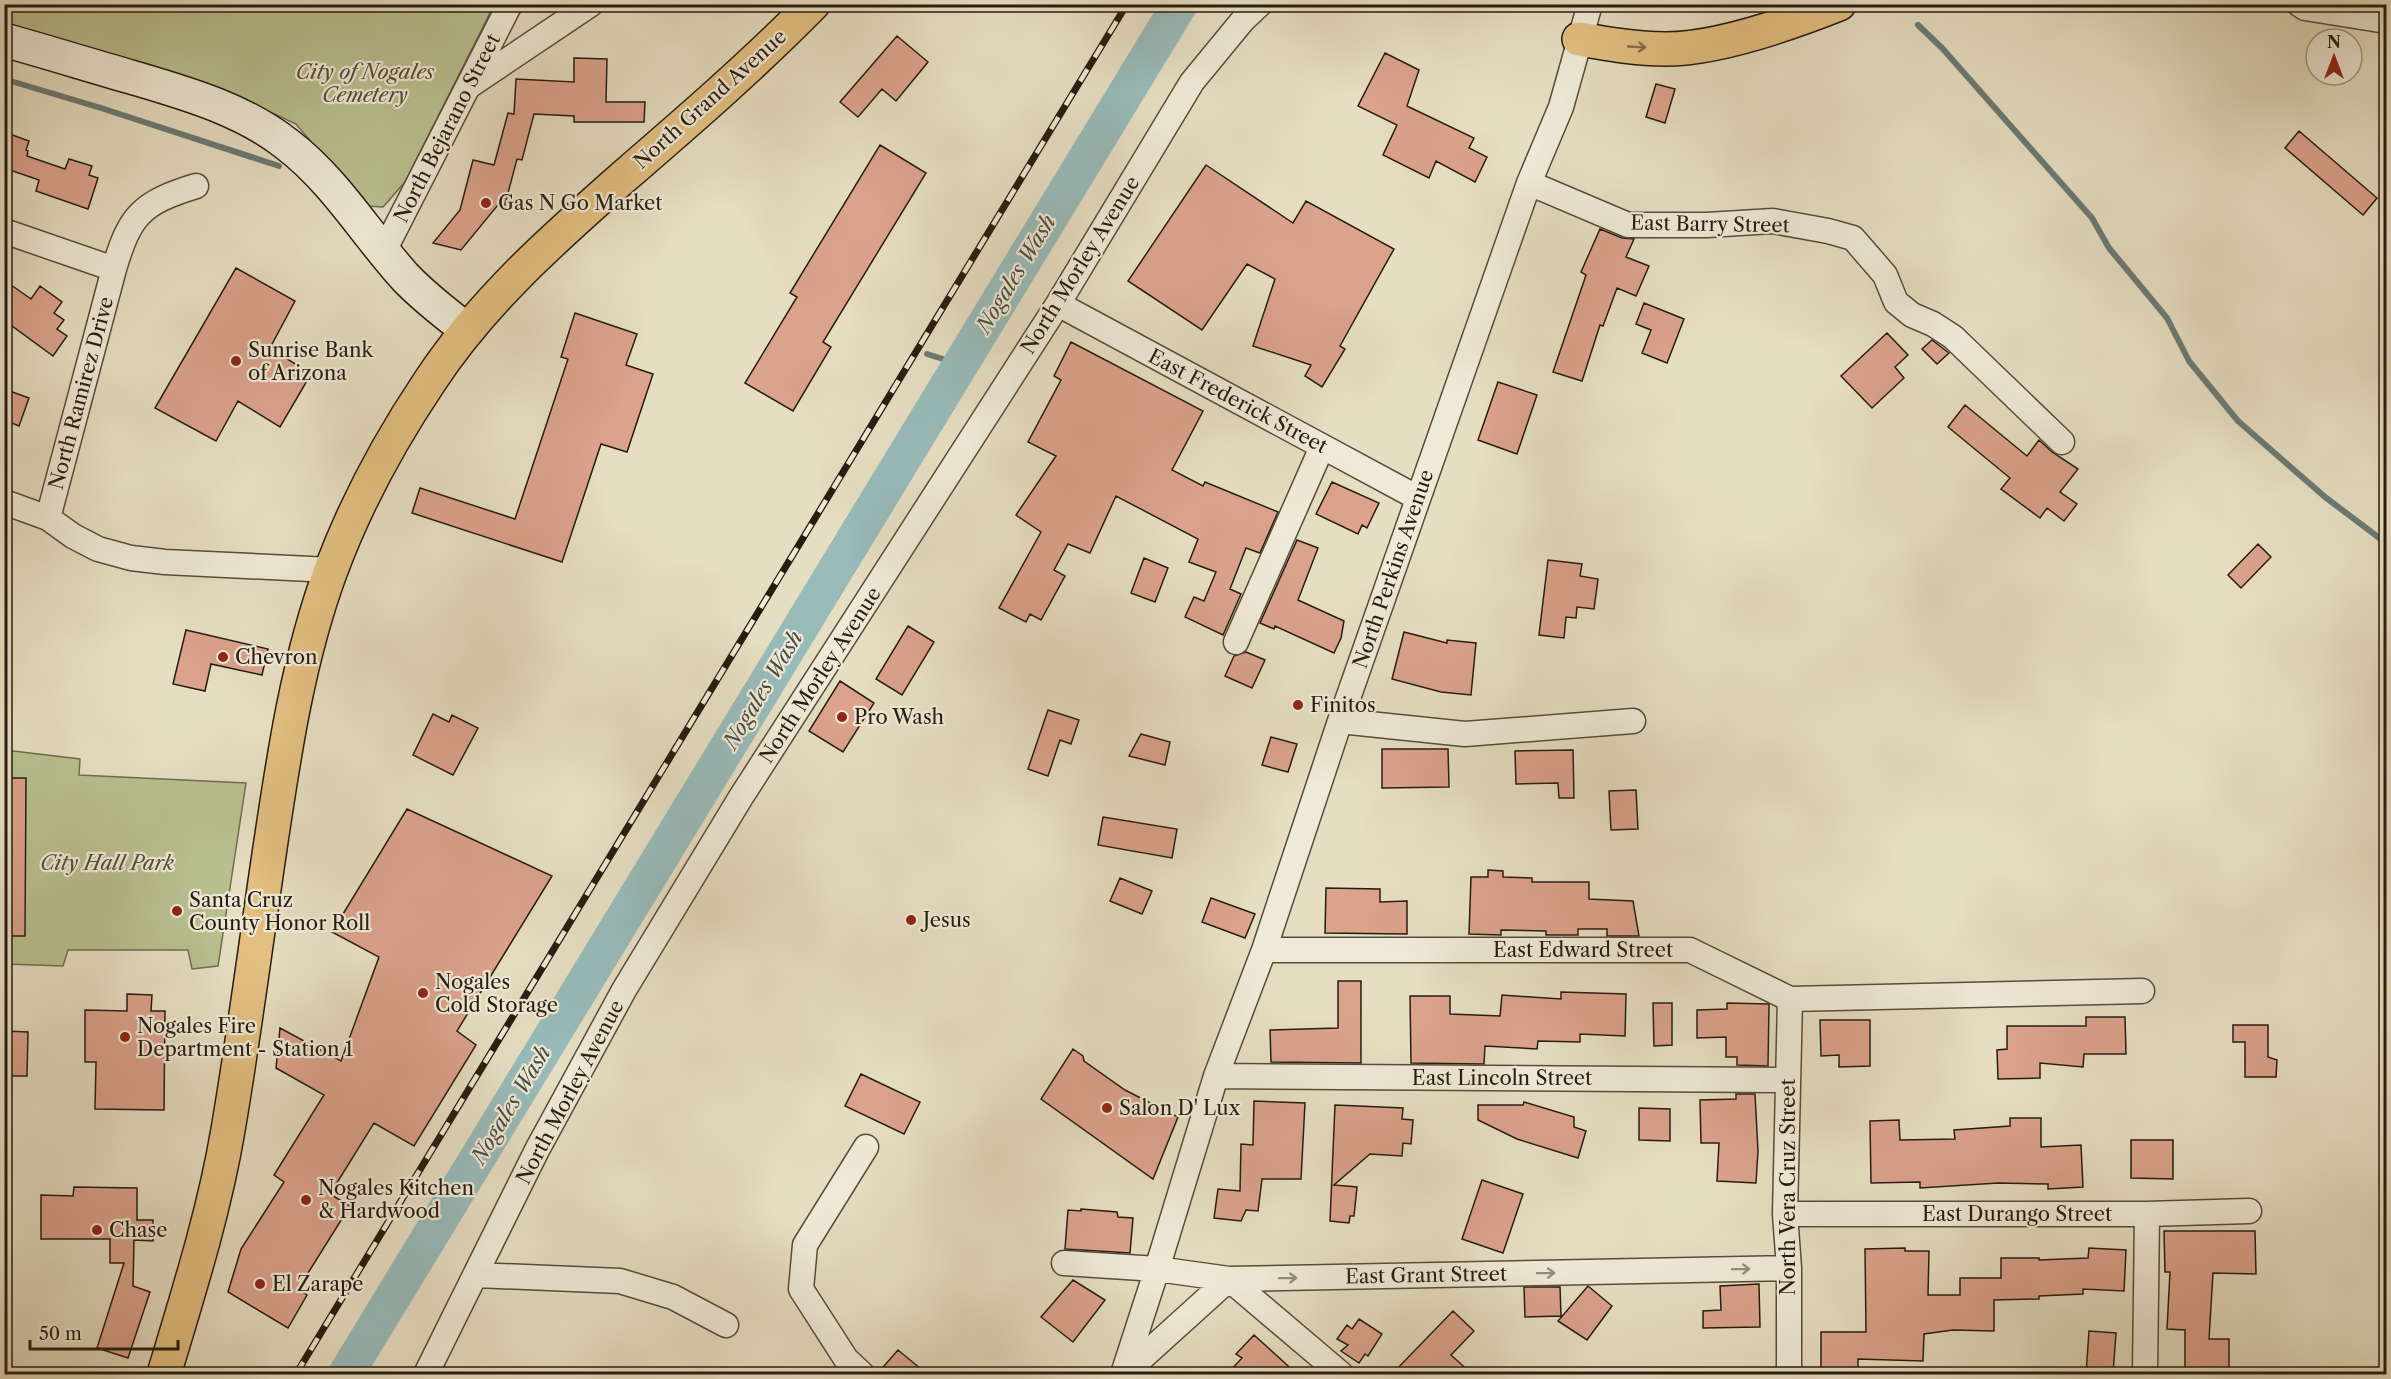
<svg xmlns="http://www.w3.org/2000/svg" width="2391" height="1379" viewBox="0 0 2391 1379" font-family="'Libre Caslon Text',serif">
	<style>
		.green { fill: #b9c090; stroke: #706e50; stroke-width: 1.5 }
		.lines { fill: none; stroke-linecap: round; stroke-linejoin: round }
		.stream { stroke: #6b7b76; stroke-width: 6 }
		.river { stroke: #98bbba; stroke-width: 36 }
		.building { fill: #dba28c; stroke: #271c10; stroke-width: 1.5 }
		.street-casing { stroke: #574c3c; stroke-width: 27 }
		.secondary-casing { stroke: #271c10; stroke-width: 36 }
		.primary-casing { stroke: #271c10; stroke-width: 36 }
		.street { stroke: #efead7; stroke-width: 24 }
		.secondary { stroke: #efead7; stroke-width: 33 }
		.primary { stroke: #e3bf81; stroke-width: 33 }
		.rail-casing { stroke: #271c10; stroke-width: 7 }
		.rail { stroke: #efead7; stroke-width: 4.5; stroke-dasharray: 14; stroke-linecap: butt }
		.oneway { stroke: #856e48 }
		.oneway2 { stroke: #958d7d }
		.poi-dot { fill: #8f2418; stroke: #efead7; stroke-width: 2 }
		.labels { text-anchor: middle; stroke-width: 4.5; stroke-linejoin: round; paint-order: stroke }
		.park-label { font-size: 20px; font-style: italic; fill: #534d36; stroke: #efead7 }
		.street-label { font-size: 20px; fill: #271c10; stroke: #efead7 }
		.poi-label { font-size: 20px; fill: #271c10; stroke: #efead7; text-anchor: start }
		.water-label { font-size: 21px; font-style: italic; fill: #494c43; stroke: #efead7 }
	</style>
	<rect width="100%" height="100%" fill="#e6dec2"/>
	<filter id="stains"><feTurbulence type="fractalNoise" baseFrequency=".00333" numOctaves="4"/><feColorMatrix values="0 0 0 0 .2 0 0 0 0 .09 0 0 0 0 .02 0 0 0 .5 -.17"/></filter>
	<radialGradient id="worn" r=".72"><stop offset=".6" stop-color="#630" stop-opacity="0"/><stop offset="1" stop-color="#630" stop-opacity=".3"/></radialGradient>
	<!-- green -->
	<path class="green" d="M 4,5 L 494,5 L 405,182 L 383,207 L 366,206 L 296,124 L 238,97 L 5,27 Z
		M 5,750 L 80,759 L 79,775 L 246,783 L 218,966 L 192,969 L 188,950 L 68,950 L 63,966 L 5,964 Z"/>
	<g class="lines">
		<!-- stream -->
		<path class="stream" d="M 1918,25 L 1942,48 L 2092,218 L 2109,248 L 2167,318 L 2189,361 L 2238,421 L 2325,497 L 2386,543
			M 4,79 L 101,108 L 279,166
			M 927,354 L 962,365"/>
		<!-- river -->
		<path class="river" d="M 346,1374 L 1180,4"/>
	</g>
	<!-- building -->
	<path class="building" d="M 897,36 L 928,62 L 896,101 L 882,89 L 858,117 L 840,102 Z
		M 1385,53 L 1419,70 L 1407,106 L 1474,138 L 1469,148 L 1487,157 L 1475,182 L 1436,161 L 1429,178 L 1383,155 L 1397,125 L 1358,106 Z
		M 574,58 L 607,59 L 606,102 L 645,102 L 644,122 L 574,122 L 574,116 L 534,114 L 522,160 L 517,159 L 504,208 L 497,206 L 461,250 L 433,243 L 460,210 L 473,160 L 494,165 L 508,113 L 514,114 L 516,79 L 574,82 Z
		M 1656,84 L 1675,89 L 1665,123 L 1646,117 Z
		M 2299,131 L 2377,198 L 2363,215 L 2285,148 Z
		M 4,132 L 29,141 L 26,150 L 28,151 L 27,156 L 65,169 L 69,159 L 92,166 L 89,175 L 98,178 L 88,209 L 36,191 L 39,180 L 4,168 Z
		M 880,145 L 926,173 L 823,342 L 831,347 L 793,411 L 745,383 L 797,297 L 790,293 Z
		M 1206,165 L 1293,223 L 1306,201 L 1394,249 L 1340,346 L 1345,349 L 1322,387 L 1305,376 L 1311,365 L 1253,346 L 1275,279 L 1247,264 L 1202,330 L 1128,281 Z
		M 1600,229 L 1622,238 L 1634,239 L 1626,257 L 1649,266 L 1636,296 L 1617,288 L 1603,326 L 1600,325 L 1582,381 L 1553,372 L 1586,275 L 1581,272 Z
		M 236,268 L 295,301 L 270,348 L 311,374 L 280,427 L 238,401 L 216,441 L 155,408 Z
		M 4,280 L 31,299 L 40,286 L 62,302 L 54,313 L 64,320 L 57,329 L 67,336 L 53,356 L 4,320 Z
		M 1644,303 L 1684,319 L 1667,363 L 1642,353 L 1651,330 L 1636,324 Z
		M 575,313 L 637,334 L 626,365 L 653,374 L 627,452 L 601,444 L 562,562 L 412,513 L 420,488 L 515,519 L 568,359 L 561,357 Z
		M 1887,333 L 1908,355 L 1895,367 L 1904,378 L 1872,408 L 1841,376 Z
		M 1932,340 L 1949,353 L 1937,364 L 1922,349 Z
		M 1071,342 L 1203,411 L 1172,470 L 1203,486 L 1205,482 L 1278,512 L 1260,553 L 1246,548 L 1230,589 L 1241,594 L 1223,635 L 1185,617 L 1194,597 L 1204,601 L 1216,572 L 1189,562 L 1198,539 L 1116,496 L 1090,553 L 1068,544 L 1054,570 L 1065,576 L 1041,620 L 1030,614 L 1026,622 L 999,608 L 1041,532 L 1016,515 L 1056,456 L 1028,442 L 1061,380 L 1054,376 Z
		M 1498,382 L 1537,395 L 1517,454 L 1478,440 Z
		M 4,389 L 29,398 L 19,426 L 4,420 Z
		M 1965,405 L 2027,456 L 2039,440 L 2052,452 L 2078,469 L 2060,492 L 2077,504 L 2064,521 L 2047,508 L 2040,518 L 2001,489 L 2010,478 L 1948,427 Z
		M 1332,482 L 1379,503 L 1367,528 L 1362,525 L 1358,534 L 1316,514 Z
		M 1297,540 L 1318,548 L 1298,600 L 1344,621 L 1341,638 L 1334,653 L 1275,626 L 1274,629 L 1260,623 Z
		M 2258,544 L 2271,557 L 2241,588 L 2228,575 Z
		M 1144,558 L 1168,568 L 1155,602 L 1131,593 Z
		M 1548,560 L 1582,564 L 1580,576 L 1598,579 L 1594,609 L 1577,607 L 1576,618 L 1566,617 L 1564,638 L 1539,635 Z
		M 908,626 L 934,642 L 902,695 L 876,679 Z
		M 186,630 L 268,649 L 262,675 L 211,664 L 205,691 L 173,684 Z
		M 1404,632 L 1447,643 L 1447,640 L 1476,643 L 1471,695 L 1441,692 L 1392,679 Z
		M 1246,652 L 1265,660 L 1252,688 L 1225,676 L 1234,656 Z
		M 840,681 L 874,703 L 843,752 L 809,731 Z
		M 1048,710 L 1079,720 L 1071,744 L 1060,740 L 1048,776 L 1028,769 Z
		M 433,714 L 449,722 L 452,715 L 478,728 L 453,775 L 413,755 Z
		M 1141,734 L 1170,742 L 1165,765 L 1129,756 Z
		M 1271,737 L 1297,744 L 1288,772 L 1262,765 Z
		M 1382,749 L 1448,749 L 1449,787 L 1382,788 Z
		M 1573,750 L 1574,798 L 1559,798 L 1558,783 L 1516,784 L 1515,751 Z
		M 4,778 L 26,778 L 25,936 L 4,936 Z
		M 1636,790 L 1638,829 L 1611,830 L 1609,791 Z
		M 407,809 L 552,876 L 457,1031 L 476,1045 L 414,1146 L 374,1123 L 330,1194 L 350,1206 L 298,1289 L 307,1295 L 288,1328 L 228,1292 L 241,1249 L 284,1182 L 274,1175 L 324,1095 L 276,1068 L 280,1028 L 341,1061 L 379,957 L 332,932 Z
		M 1103,817 L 1177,829 L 1172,858 L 1098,845 Z
		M 1488,870 L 1503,871 L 1503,877 L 1532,878 L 1532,882 L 1589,882 L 1589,899 L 1633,901 L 1639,936 L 1607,936 L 1607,929 L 1578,929 L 1578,935 L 1546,935 L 1546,931 L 1501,930 L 1501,935 L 1469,934 L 1471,877 L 1488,877 Z
		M 1120,878 L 1152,891 L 1142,914 L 1110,901 Z
		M 1326,888 L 1380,889 L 1380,902 L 1407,901 L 1407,934 L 1325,933 Z
		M 1211,898 L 1255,914 L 1245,938 L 1202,922 Z
		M 1338,981 L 1361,981 L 1361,1063 L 1271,1062 L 1270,1030 L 1338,1028 Z
		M 1561,992 L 1626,994 L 1625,1036 L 1580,1034 L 1580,1042 L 1538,1041 L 1537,1049 L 1485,1046 L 1484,1064 L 1411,1063 L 1410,996 L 1450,996 L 1450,1014 L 1500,1016 L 1502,995 L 1561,999 Z
		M 127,994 L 152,995 L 151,1011 L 165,1011 L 164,1110 L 95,1109 L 96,1062 L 85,1062 L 85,1010 L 127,1011 Z
		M 1653,1003 L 1672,1003 L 1672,1045 L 1654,1046 Z
		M 1727,1003 L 1769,1004 L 1768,1066 L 1737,1065 L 1737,1057 L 1726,1057 L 1726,1037 L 1697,1038 L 1697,1010 L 1727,1009 Z
		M 2086,1017 L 2125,1017 L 2126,1054 L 2084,1054 L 2083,1067 L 2040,1063 L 2040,1078 L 1998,1079 L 1997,1050 L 2007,1049 L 2007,1026 L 2086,1026 Z
		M 1820,1020 L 1870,1020 L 1870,1066 L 1839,1067 L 1839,1055 L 1821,1056 Z
		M 2233,1025 L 2268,1025 L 2268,1057 L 2277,1060 L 2276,1077 L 2245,1077 L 2245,1042 L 2233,1042 Z
		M 4,1031 L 28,1032 L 27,1076 L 4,1076 Z
		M 1073,1049 L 1083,1056 L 1084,1061 L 1125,1090 L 1178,1117 L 1153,1179 L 1041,1099 Z
		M 861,1074 L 920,1102 L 904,1134 L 845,1106 Z
		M 1736,1094 L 1755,1094 L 1758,1151 L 1756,1183 L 1717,1181 L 1719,1143 L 1701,1143 L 1700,1100 L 1736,1099 Z
		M 1254,1101 L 1305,1103 L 1301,1179 L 1262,1179 L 1258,1211 L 1246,1210 L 1241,1221 L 1214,1218 L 1218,1189 L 1240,1191 L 1241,1144 L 1253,1145 Z
		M 1524,1102 L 1574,1117 L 1574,1127 L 1586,1131 L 1578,1158 L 1517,1139 L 1478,1120 L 1478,1105 L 1523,1105 Z
		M 1335,1105 L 1403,1108 L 1402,1119 L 1413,1120 L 1411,1144 L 1403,1143 L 1402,1156 L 1370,1154 L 1334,1185 L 1357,1187 L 1354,1216 L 1350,1216 L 1349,1223 L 1330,1221 Z
		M 1639,1108 L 1670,1109 L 1670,1141 L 1639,1140 Z
		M 2010,1118 L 2041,1118 L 2041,1147 L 2081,1145 L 2083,1187 L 2048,1189 L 2048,1184 L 1998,1183 L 1920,1188 L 1920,1182 L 1871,1183 L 1870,1121 L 1899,1120 L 1900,1140 L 1955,1139 L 1954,1130 L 2010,1126 Z
		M 2131,1140 L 2173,1140 L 2173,1179 L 2131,1178 Z
		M 1482,1180 L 1523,1194 L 1503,1253 L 1462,1239 Z
		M 74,1187 L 137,1188 L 137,1220 L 153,1220 L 153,1241 L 134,1240 L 133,1286 L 150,1292 L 128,1358 L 97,1348 L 124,1263 L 110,1263 L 110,1239 L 41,1239 L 41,1195 L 73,1196 Z
		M 1081,1209 L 1117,1212 L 1118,1217 L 1133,1218 L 1130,1253 L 1065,1249 L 1068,1210 L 1081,1211 Z
		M 2164,1231 L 2255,1231 L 2256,1274 L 2213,1273 L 2209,1339 L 2229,1339 L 2229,1370 L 2185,1370 L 2185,1330 L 2167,1329 L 2170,1272 L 2165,1272 Z
		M 1905,1248 L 1905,1251 L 1929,1251 L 1928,1295 L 1960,1295 L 1960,1278 L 2001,1278 L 2001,1258 L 2039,1258 L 2039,1260 L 2088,1258 L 2089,1248 L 2126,1250 L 2124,1291 L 2083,1289 L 2083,1294 L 2039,1296 L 2039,1299 L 1994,1300 L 1994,1331 L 1953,1330 L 1924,1334 L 1923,1361 L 1858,1359 L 1858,1374 L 1821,1374 L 1821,1332 L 1866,1332 L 1865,1249 Z
		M 1073,1280 L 1105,1300 L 1073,1342 L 1041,1317 Z
		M 1759,1284 L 1760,1327 L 1703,1328 L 1703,1311 L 1721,1310 L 1720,1286 Z
		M 1588,1286 L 1612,1306 L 1587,1340 L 1558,1321 Z
		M 1524,1287 L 1560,1287 L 1561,1316 L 1525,1317 Z
		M 1453,1311 L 1474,1331 L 1451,1355 L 1472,1374 L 1392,1374 Z
		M 1359,1319 L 1382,1334 L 1368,1356 L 1365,1354 L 1359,1363 L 1341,1351 L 1348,1345 L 1337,1339 L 1347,1325 L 1352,1329 Z
		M 2089,1331 L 2116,1333 L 2113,1374 L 2086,1374 Z
		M 1254,1335 L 1297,1374 L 1227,1374 L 1242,1358 L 1236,1354 Z
		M 898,1350 L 927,1374 L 877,1374 Z"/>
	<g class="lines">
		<defs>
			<path id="street" d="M 2299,4 L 2305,8 L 2386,21
				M 469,86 L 591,4
				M 1529,183 L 1628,225 L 1707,225 L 1773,221 L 1828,231 L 1853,238 L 1885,275 L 1896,302 L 1912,315 L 1933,324 L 1953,337 L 2062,442
				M 4,231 L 114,269 C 130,215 141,203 196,186
				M 384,251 L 510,4
				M 1058,304 L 1418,498
				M 4,502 L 48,518 L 73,536 L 98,549 L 131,558 L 165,562 L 331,570
				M 48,518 L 114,269
				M 1236,642 L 1322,447
				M 1340,721 L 1465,734 L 1633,721
				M 1264,950 L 1690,950 L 1790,999 L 2142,991
				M 1216,1076 L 1788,1080
				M 1785,1214 L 2147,1214 L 2249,1211
				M 1064,1263 L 1157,1269 L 1229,1279 L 1789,1268
				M 476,1275 L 620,1281 L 673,1297 L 726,1325
				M 1229,1279 L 1341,1374
				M 426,1374 L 537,1150 L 624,990 L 741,797 L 1058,304 L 1192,82 L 1243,20 L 1260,4
				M 862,1374 L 846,1359 L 801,1289 L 805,1245 L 866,1147
				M 1123,1374 L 1157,1269 L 1216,1076 L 1264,950 L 1340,721 L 1529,183 L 1561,107 L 1590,4
				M 1124,1374 L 1229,1279
				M 1789,1374 L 1789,1268 L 1785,1214 L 1790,999
				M 2145,1374 L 2147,1214"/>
			<path id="secondary" d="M 4,40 C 47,52 89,65 131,77 C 185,93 243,109 288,145 C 335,181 366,234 405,277 C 424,297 446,314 467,330"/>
			<path id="primary" d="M 1579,39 C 1608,44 1637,49 1666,49 C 1717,49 1791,23 1839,4
				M 164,1374 C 188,1294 214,1213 228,1130 C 244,1036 256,942 270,848 C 284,754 298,659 331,570 C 356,503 391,439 430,381 C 482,302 550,242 620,180 C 686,123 752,66 813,4"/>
		</defs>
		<!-- street casing -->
		<use href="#street" class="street-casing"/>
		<!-- secondary casing -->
		<use href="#secondary" class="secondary-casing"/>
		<!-- primary casing -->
		<use href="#primary" class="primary-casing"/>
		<!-- street -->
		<use href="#street" class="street"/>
		<!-- secondary -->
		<use href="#secondary" class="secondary"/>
		<!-- primary -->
		<use href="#primary" class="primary"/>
		<defs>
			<path id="rail" d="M 296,1374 L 1127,4"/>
		</defs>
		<!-- rail casing -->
		<use href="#rail" class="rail-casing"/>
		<!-- rail -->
		<use href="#rail" class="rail"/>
	</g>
	<!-- one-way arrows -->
	<defs><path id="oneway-shaft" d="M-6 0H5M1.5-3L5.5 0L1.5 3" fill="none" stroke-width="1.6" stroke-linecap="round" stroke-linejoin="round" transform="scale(1.5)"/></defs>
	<use class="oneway" href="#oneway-shaft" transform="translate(1637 47) rotate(3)"/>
	<g class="oneway2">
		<use href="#oneway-shaft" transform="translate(1741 1269) rotate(-1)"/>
		<use href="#oneway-shaft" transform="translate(1546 1273) rotate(-1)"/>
		<use href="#oneway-shaft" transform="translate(1288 1278) rotate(-1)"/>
	</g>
	<!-- markers -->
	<g class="poi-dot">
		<circle cx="486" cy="203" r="6"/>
		<circle cx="236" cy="361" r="6"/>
		<circle cx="223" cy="657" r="6"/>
		<circle cx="1298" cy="705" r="6"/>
		<circle cx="842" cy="717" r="6"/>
		<circle cx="177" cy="911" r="6"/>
		<circle cx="911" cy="920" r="6"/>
		<circle cx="423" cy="993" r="6"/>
		<circle cx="125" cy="1037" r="6"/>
		<circle cx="1107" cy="1108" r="6"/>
		<circle cx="306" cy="1200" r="6"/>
		<circle cx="97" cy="1230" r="6"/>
		<circle cx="260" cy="1284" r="6"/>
	</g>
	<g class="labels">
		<!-- park labels -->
		<g class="park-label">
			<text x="365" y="79">City of Nogales<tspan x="365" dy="23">Cemetery</tspan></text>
			<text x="107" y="870">City Hall Park</text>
		</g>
		<!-- street labels -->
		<g class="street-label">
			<text transform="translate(710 99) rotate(-42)" y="7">North Grand Avenue</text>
			<text transform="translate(447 128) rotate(-63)" y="7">North Bejarano Street</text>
			<text transform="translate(1710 224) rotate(1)" y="7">East Barry Street</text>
			<text transform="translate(1080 265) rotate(-58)" y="7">North Morley Avenue</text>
			<text transform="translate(81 393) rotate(-75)" y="7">North Ramirez Drive</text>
			<text transform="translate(1238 401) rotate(28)" y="7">East Frederick Street</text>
			<text transform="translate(1393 569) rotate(-71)" y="7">North Perkins Avenue</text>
			<text transform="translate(820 675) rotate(-57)" y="7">North Morley Avenue</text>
			<text x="1583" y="957">East Edward Street</text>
			<text x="1502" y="1085">East Lincoln Street</text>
			<text transform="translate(570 1092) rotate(-62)" y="7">North Morley Avenue</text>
			<text transform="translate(1788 1187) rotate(-90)" y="7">North Vera Cruz Street</text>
			<text x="2017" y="1221">East Durango Street</text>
			<text transform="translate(1426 1275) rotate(-1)" y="7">East Grant Street</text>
		</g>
		<!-- poi labels -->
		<g class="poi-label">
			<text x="498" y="210">Gas N Go Market</text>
			<text x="248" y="357">Sunrise Bank<tspan x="248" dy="23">of Arizona</tspan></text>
			<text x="235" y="664">Chevron</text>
			<text x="1310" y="712">Finitos</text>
			<text x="854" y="724">Pro Wash</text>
			<text x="189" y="907">Santa Cruz<tspan x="189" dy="23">County Honor Roll</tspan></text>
			<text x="923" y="927">Jesus</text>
			<text x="435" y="989">Nogales<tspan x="435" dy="23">Cold Storage</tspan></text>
			<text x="137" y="1033">Nogales Fire<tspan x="137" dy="23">Department - Station 1</tspan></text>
			<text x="1119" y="1115">Salon D' Lux</text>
			<text x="318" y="1195">Nogales Kitchen<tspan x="318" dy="23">&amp; Hardwood</tspan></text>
			<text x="109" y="1237">Chase</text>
			<text x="272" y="1291">El Zarape</text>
		</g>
		<!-- water labels -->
		<g class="water-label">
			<text transform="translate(1016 274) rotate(-59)" y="7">Nogales Wash</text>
			<text transform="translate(763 690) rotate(-59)" y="7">Nogales Wash</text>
			<text transform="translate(511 1105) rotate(-59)" y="7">Nogales Wash</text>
		</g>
	</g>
	<!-- margin -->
	<rect width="2391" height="1379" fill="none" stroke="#e6dec2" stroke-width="24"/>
	<rect x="6" y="6" width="2379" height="1367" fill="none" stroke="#271c10" stroke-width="3"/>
	<rect x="12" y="12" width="2367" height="1355" fill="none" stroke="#271c10" stroke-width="1.5"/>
	<!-- north arrow -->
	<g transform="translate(2334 57)"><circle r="28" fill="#efead7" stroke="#9f9887" stroke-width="1.5"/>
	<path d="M0-4.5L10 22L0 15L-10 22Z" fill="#8f2418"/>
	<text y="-9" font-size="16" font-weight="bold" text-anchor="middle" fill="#271c10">N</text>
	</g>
	<!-- scale -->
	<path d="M30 1340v9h148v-9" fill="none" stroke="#271c10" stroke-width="3"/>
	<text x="39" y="1340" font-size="18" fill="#271c10" stroke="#efead7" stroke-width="4.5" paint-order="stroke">50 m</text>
	<rect width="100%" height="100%" filter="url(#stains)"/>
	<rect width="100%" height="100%" fill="url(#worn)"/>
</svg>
